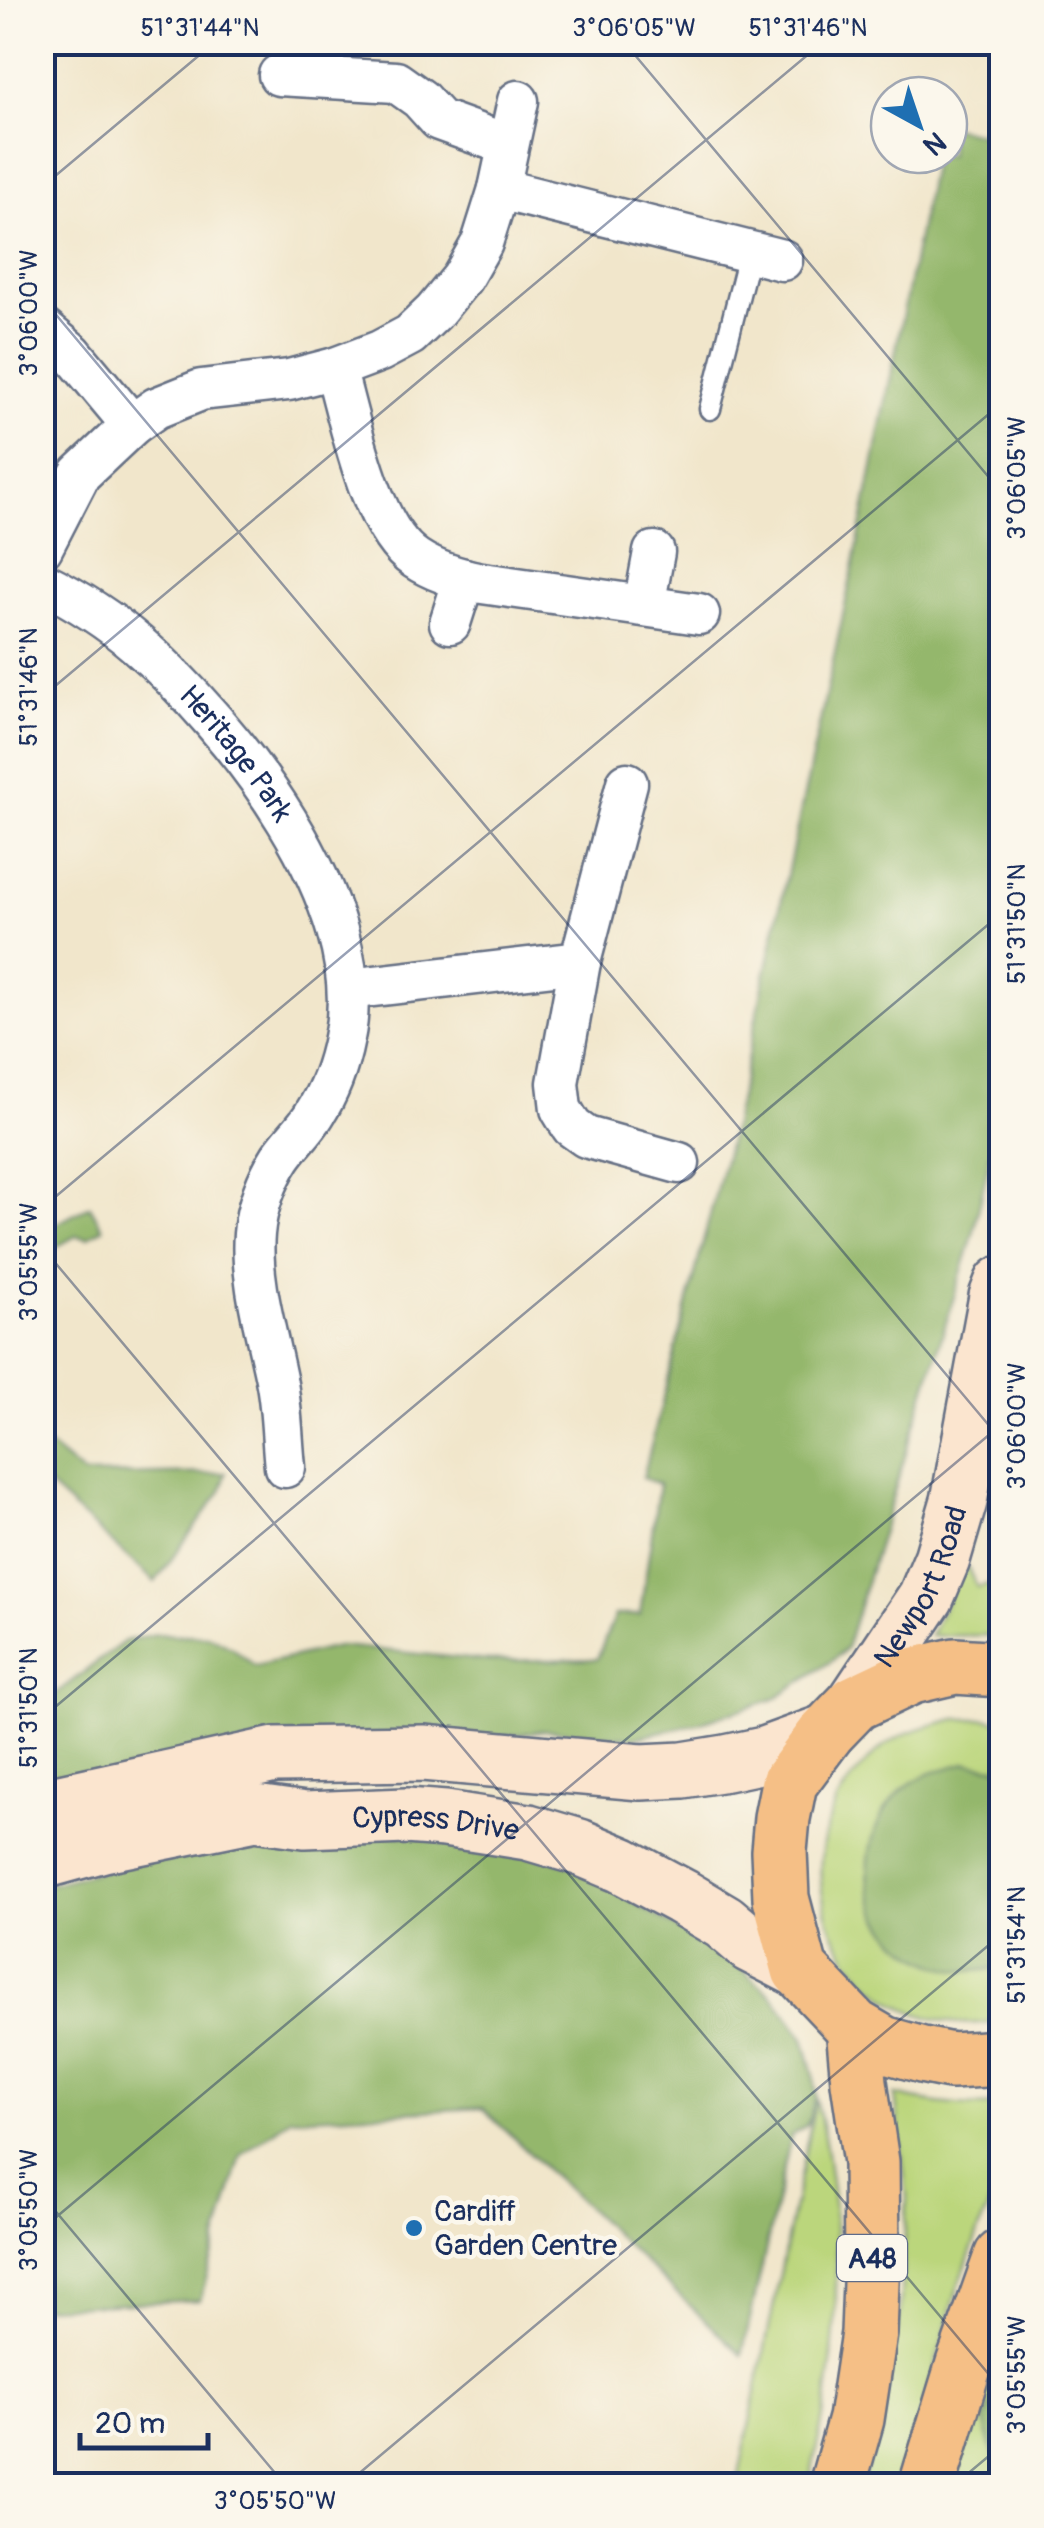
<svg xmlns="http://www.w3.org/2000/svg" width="1044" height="2528" viewBox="0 0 1044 2528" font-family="Pangolin,sans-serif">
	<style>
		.green { fill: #bbd67c; stroke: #6b826d; stroke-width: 2.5 }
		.forest { fill: #94b76c; stroke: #587365; stroke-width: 2.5 }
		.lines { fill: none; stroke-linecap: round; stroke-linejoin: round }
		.lane-casing { stroke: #666f84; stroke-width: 25 }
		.street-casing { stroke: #666f84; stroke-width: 45 }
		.secondary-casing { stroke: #666f84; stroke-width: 60 }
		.primary-casing { stroke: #666f84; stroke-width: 60 }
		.lane { stroke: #fff; stroke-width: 20 }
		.street { stroke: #fff; stroke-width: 40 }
		.secondary { stroke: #fbe5cf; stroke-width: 55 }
		.primary { stroke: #f5bf86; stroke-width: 55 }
		.ticks { fill: none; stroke: #1b2f5e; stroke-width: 2.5; stroke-opacity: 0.45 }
		.poi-dot { fill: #1f6fb2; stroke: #fbf7ec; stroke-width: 4 }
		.labels { text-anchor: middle; stroke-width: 9; stroke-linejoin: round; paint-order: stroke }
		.shield { fill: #fbf7ec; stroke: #5e6b89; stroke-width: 2.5 }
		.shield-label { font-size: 28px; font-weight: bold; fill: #1b2f5e }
		.street-label { font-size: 30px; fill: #1b2f5e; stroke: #fbf7ec }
		.poi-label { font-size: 30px; fill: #1b2f5e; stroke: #fbf7ec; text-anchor: start }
		.neatline { fill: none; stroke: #1b2f5e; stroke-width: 4 }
		.ticks-label { font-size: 25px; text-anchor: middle; fill: #1b2f5e }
	</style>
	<rect width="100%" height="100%" fill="#fbf7ec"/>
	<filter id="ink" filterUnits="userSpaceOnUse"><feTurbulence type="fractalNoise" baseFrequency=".01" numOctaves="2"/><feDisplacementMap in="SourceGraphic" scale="20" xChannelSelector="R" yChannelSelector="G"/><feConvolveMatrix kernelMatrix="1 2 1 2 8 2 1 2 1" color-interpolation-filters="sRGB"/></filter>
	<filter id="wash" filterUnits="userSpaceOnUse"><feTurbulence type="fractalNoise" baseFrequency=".0048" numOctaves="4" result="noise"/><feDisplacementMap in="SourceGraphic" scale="40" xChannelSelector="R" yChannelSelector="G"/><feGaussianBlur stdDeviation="2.25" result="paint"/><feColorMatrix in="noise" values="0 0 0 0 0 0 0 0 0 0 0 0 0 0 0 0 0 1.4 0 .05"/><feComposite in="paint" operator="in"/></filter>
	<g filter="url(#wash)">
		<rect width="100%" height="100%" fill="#f1e6cb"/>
		<!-- green -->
		<path class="green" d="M 962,1566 L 968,1569 L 977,1587 L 1001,1581 L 1001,1635 L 930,1636 Z
			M 956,1719 L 988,1719 L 1001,1722 L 1002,2020 C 887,2044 795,1935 827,1826 C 833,1806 843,1788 857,1773 C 868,1760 882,1746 897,1738 C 916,1728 936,1724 956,1719 Z
			M 895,2095 C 932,2104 964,2108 1001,2105 L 1001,2177 L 983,2219 L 958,2287 L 901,2485 L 861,2486 L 873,2443 L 900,2313 L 907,2197 Z
			M 816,2098 C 839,2194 842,2289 828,2387 C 824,2420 815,2453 809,2485 L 737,2485 Z
			M 1001,2316 L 1001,2382 L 984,2421 L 1001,2479 L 1001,2485 L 948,2486 Z"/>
		<!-- forest -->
		<path class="forest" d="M 949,126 L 1001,139 L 1001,1105 L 973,1235 L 846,1648 L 833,1660 L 774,1699 L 695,1724 L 632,1738 L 545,1730 L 490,1739 L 43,1790 L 43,1703 L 125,1641 L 156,1634 L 210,1636 L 233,1648 L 255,1666 L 341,1646 L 489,1661 L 597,1659 L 615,1615 L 640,1615 L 659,1484 L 643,1478 L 733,1125 L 854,564 L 934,155 L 949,155 Z
			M 90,1206 L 103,1228 L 88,1238 L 76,1236 L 43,1254 L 43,1231 Z
			M 43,1441 L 84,1475 L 226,1473 L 221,1491 L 155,1582 L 43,1481 Z
			M 966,1763 L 1001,1768 L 1001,1966 C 955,1982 898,1957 877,1912 C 859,1872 870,1820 902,1790 C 920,1774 943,1769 966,1763 Z
			M 448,1834 L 581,1867 L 651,1913 L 733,1961 L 773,1996 L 804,2038 L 814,2075 L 816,2098 L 807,2125 L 791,2136 L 742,2355 L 482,2108 L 290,2118 L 241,2155 L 200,2300 L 43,2307 L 43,1886 L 243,1835 Z
			M 1001,2382 L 1002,2382 L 1001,2479 L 984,2421 Z"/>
	</g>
	<g filter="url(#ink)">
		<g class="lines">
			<defs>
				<path id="lane" d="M 710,409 L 750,251"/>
				<g id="street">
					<path d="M 279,75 L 396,82 L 420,99 L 439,120 L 508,145"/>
					<path d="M 499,189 L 782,260"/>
					<path d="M 42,328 L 72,353 L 132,425"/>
					<path d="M 335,368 C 350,420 370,529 416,559 C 434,571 461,579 482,583 L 699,614"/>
					<path d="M 42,548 L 80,474 L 132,425 L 156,408 L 201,390 L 289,380 L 335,368 L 380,351 L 410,335 L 434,312 L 462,278 L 482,243 L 499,189 L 518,101"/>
					<path id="s1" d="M 42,582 C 76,599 108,619 137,644 C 232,726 373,903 344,1038 C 339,1064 329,1092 314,1115 C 305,1130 291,1142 281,1157 C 267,1179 256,1208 254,1234 C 250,1282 268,1337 277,1384 C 282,1411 282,1439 285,1467"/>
					<path d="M 644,606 L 654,552"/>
					<path d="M 450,623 L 464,579"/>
					<path d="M 627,783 L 580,962 L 558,1083 L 561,1109 L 572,1127 L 586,1137 L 679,1163"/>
					<path d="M 348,989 L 580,962"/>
				</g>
				<g id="secondary">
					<path id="s2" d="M 855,1703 L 926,1597 L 942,1559 L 959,1501 L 997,1297 L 1002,1284"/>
					<path d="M 42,1806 L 275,1755 L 423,1753 L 641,1772 L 683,1770 L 726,1763 L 764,1755 L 827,1732"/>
					<path id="s3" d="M 42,1861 L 103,1844 L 255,1813 L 305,1820 L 406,1816 L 445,1819 L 528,1832 L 579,1847 L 622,1865 L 682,1897 L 724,1922 L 751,1945 L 800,1970"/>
				</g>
				<path id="primary" d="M 1002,1669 L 955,1666 L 912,1676 L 855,1703 L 827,1732 L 789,1783 L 782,1818 L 779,1851 L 781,1898 L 800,1970 L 854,2027 L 883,2044 L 922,2055 L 951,2061 L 1002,2058
					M 837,2486 L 856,2419 L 869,2333 L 872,2258 L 871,2162 L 859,2082 L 854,2027
					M 927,2486 L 964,2364 L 1002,2257"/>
			</defs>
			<!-- lane casing -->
			<use href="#lane" class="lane-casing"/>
			<!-- street casing -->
			<use href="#street" class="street-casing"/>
			<!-- secondary casing -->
			<use href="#secondary" class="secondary-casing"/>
			<!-- primary casing -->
			<use href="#primary" class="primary-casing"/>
			<!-- lane -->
			<use href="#lane" class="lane"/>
			<!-- street -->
			<use href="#street" class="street"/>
			<!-- secondary -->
			<use href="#secondary" class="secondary"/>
			<!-- primary -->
			<use href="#primary" class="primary"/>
		</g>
	</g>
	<!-- ticks -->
	<path class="ticks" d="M 624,42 L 1002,493M 42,187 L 215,42M 42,298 L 1002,1441M 42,697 L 823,42M 42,1208 L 1002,403M 42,1247 L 1002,2390M 42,1718 L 1002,913M 42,2195 L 286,2486M 42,2229 L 1002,1424M 344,2486 L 1002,1934M 953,2486 L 1002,2445"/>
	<!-- markers -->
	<circle class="poi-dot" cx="414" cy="2228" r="10"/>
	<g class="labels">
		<!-- shield labels -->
		<rect class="shield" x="837" y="2235" width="70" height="46" rx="8"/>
		<g class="shield-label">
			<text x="872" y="2268">A48</text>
		</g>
		<!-- street labels -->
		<g class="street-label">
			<text dy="10" stroke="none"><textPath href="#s1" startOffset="262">Heritage Park</textPath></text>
			<text dy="10" stroke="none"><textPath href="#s2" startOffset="135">Newport Road</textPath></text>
			<text dy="10" stroke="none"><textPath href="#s3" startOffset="400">Cypress Drive</textPath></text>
		</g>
		<!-- poi labels -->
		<g class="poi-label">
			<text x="434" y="2221">Cardiff<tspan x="434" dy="34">Garden Centre</tspan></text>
		</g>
	</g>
	<!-- margin -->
	<rect width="1044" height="2528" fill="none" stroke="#fbf7ec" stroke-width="110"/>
	<!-- north arrow -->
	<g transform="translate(919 125) rotate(140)"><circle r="48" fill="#fbf7ec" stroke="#a1a7b3" stroke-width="2.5"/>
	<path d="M0-8L18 38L0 25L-18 38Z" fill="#1f6fb2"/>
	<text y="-15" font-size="28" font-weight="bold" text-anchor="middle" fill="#1b2f5e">N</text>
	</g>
	<!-- scale -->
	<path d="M80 2433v15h128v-15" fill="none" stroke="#1b2f5e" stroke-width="5"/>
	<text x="95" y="2433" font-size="30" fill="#1b2f5e" stroke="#fbf7ec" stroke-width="8" paint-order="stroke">20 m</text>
	<rect x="55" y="55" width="934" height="2418" class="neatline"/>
	<g class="ticks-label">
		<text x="200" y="36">51°31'44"N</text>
		<text x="634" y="36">3°06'05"W</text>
		<text x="808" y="36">51°31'46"N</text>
		<text transform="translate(28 313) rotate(-90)" y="9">3°06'00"W</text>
		<text transform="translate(1016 478) rotate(-90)" y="9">3°06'05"W</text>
		<text transform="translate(28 687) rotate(-90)" y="9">51°31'46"N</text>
		<text transform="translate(1016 924) rotate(-90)" y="9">51°31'50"N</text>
		<text transform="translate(28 1262) rotate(-90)" y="9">3°05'55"W</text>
		<text transform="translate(1016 1426) rotate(-90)" y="9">3°06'00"W</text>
		<text transform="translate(28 1708) rotate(-90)" y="9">51°31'50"N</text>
		<text transform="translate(1016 1945) rotate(-90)" y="9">51°31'54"N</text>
		<text transform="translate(28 2210) rotate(-90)" y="9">3°05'50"W</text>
		<text transform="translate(1016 2375) rotate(-90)" y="9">3°05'55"W</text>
		<text x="275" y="2509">3°05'50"W</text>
	</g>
</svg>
